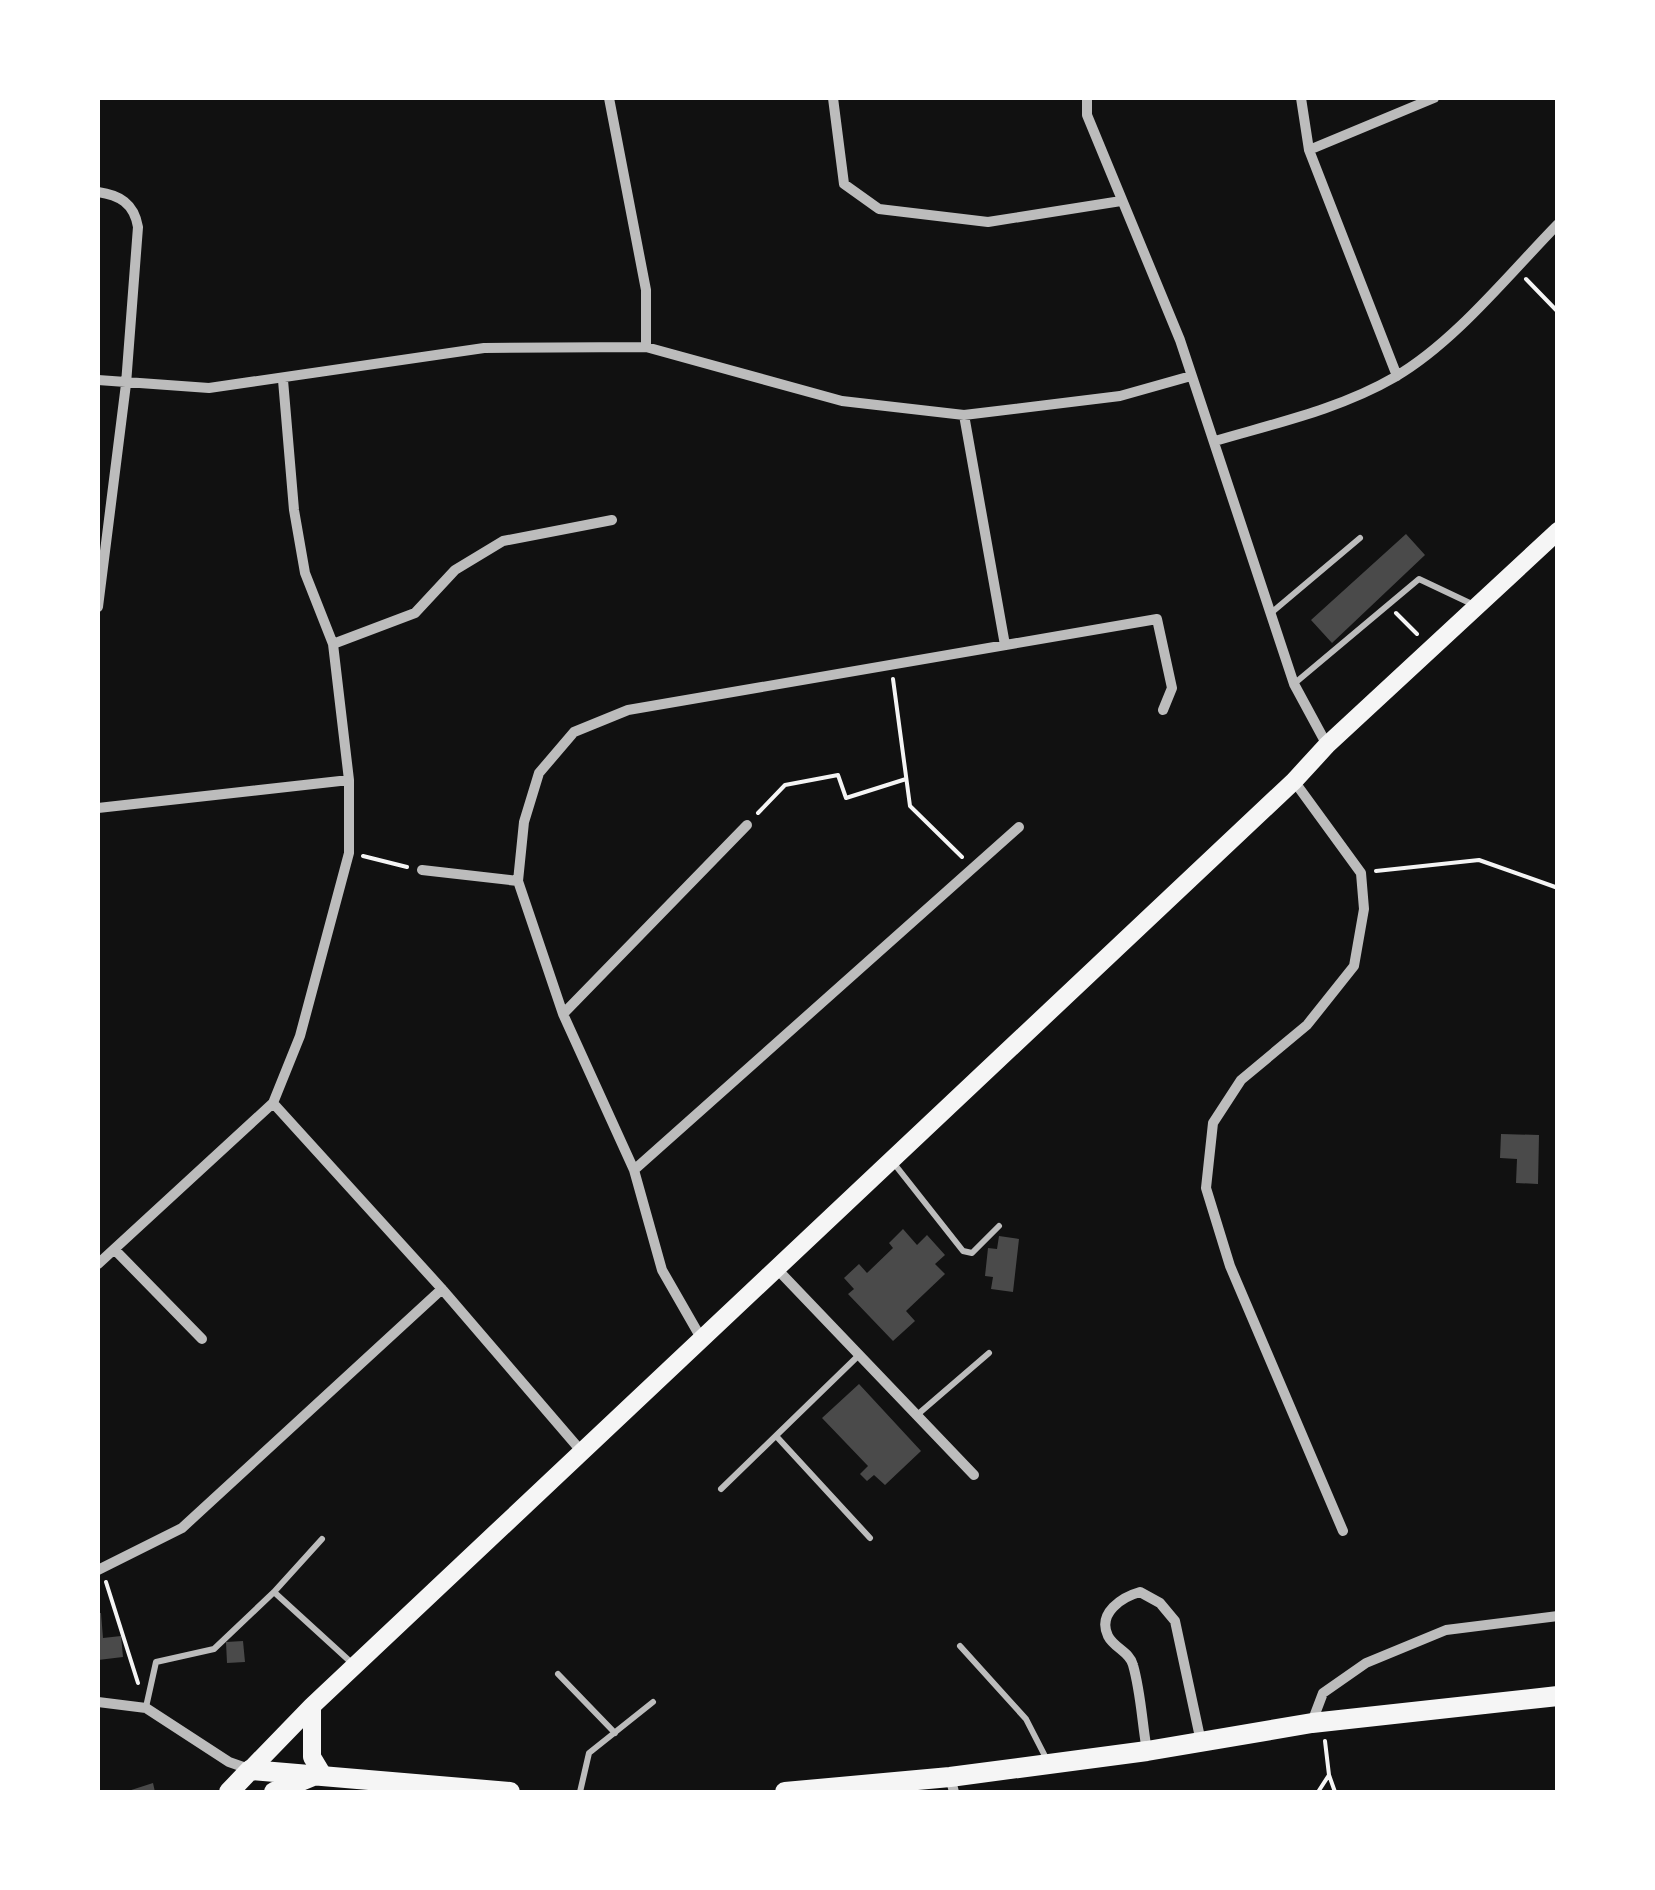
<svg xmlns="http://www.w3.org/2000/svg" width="1655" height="1890" viewBox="0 0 1655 1890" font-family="'Titillium Web',sans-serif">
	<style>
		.building { fill: #4a4a4a }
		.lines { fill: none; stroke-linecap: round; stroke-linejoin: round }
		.path { stroke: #f5f5f5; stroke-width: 4 }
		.service { stroke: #bcbcbc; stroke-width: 6 }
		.minor { stroke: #bcbcbc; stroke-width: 10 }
		.primary { stroke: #f5f5f5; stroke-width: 18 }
		.trunk { stroke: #f5f5f5; stroke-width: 20 }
	</style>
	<rect width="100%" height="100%" fill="#111"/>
	<!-- building -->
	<path class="building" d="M 1406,534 L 1425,555 L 1332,643 L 1311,620 Z
		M 1501,1134 L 1539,1135 L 1538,1184 L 1516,1183 L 1517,1159 L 1500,1158 Z
		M 903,1229 L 917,1245 L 927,1235 L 945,1255 L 935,1264 L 945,1274 L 906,1311 L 915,1321 L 893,1341 L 848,1294 L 854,1289 L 844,1278 L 859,1264 L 867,1273 L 893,1248 L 889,1243 Z
		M 999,1236 L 1019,1239 L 1013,1292 L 991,1289 L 993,1277 L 985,1276 L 988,1248 L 997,1249 Z
		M 859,1384 L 921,1451 L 885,1485 L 874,1475 L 867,1481 L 860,1474 L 868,1466 L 822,1418 Z
		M 98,1613 L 101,1613 L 103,1638 L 121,1636 L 123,1657 L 98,1660 Z
		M 243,1641 L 245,1662 L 227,1663 L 226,1642 Z
		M 153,1783 L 155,1792 L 125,1792 Z"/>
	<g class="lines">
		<!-- path -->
		<path class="path" d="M 1526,279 L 1558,312
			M 1396,613 L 1417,634
			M 893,679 L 910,806 L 962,857
			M 758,813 L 785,785 L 838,775 L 846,798 L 906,779
			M 363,856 L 407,867
			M 1376,871 L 1479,860 L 1558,888
			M 106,1582 L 138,1683
			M 1329,1775 L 1335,1792
			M 1318,1792 L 1329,1775 L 1325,1741
			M 1527,1792 L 1537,1792"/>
		<!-- service -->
		<path class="service" d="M 1271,613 L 1360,538
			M 1295,683 L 1419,579 L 1474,605
			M 892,1161 L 963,1251 L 972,1253 L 999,1226
			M 917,1415 L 989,1353
			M 777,1437 L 870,1538
			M 721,1489 L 858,1356
			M 274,1592 L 354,1665
			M 960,1646 L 1026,1719 L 1046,1758
			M 558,1674 L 615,1733
			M 146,1707 L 156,1662 L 214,1649 L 274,1592 L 322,1539
			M 580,1792 L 589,1753 L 653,1702"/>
		<!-- minor -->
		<path class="minor" d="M 609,98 L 646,290 L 646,347
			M 833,98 L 844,184 L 879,209 L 988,222 L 1121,201
			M 1087,98 L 1087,115 L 1180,340 L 1294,684 L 1327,745
			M 1301,98 L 1309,150 L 1397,376
			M 1309,150 L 1434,98
			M 98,192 C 119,195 134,203 138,227 L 126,384 L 98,607
			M 98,380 L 209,388 L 484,348 L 646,347 L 842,401 L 964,415 L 1120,396 L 1191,376
			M 964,415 L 1005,645
			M 1215,441 C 1276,423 1340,409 1395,377 C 1455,342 1509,274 1558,224
			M 333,644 L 415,613 L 455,570 L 503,541 L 612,520
			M 1294,781 L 1361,873 L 1364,909 L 1354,966 L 1307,1025 L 1241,1080 L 1213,1123 L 1206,1188 L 1230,1266 L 1343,1531
			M 98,808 L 349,780
			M 422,870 L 518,881
			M 563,1014 L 747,825
			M 273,1103 L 442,1289 L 582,1452
			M 634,1170 L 1019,827
			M 115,1250 L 202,1339
			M 98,1264 L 273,1103 L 300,1036 L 349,853 L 349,780 L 333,644 L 305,573 L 294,510 L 283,380
			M 777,1269 L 974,1475
			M 701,1338 L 662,1270 L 634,1170 L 563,1014 L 518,881 L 524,822 L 539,773 L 574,732 L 628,710 L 1157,619 L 1172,688 L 1163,710
			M 98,1570 L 182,1528 L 442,1289
			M 98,1702 L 146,1708 L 229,1762 L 249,1769
			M 1312,1722 L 1323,1693 L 1366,1663 L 1446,1630 L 1558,1616
			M 1147,1751 C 1142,1723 1141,1693 1133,1665 C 1130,1652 1114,1648 1108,1636 C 1097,1613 1122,1597 1140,1592 L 1160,1603 L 1175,1621 L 1201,1742
			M 950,1777 L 954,1792"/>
		<!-- primary -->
		<path class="primary" d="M 312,1706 L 312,1757 L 324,1777
			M 250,1770 L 312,1706 L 1294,781 L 1327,745 L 1558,531"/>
		<!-- trunk -->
		<path class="trunk" d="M 229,1792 L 250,1770 L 510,1792
			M 274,1792 L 313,1776
			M 785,1792 L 950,1777 L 1147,1751 L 1312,1723 L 1558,1696"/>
	</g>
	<!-- border -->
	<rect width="1655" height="1890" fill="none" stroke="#ffffff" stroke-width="200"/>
</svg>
